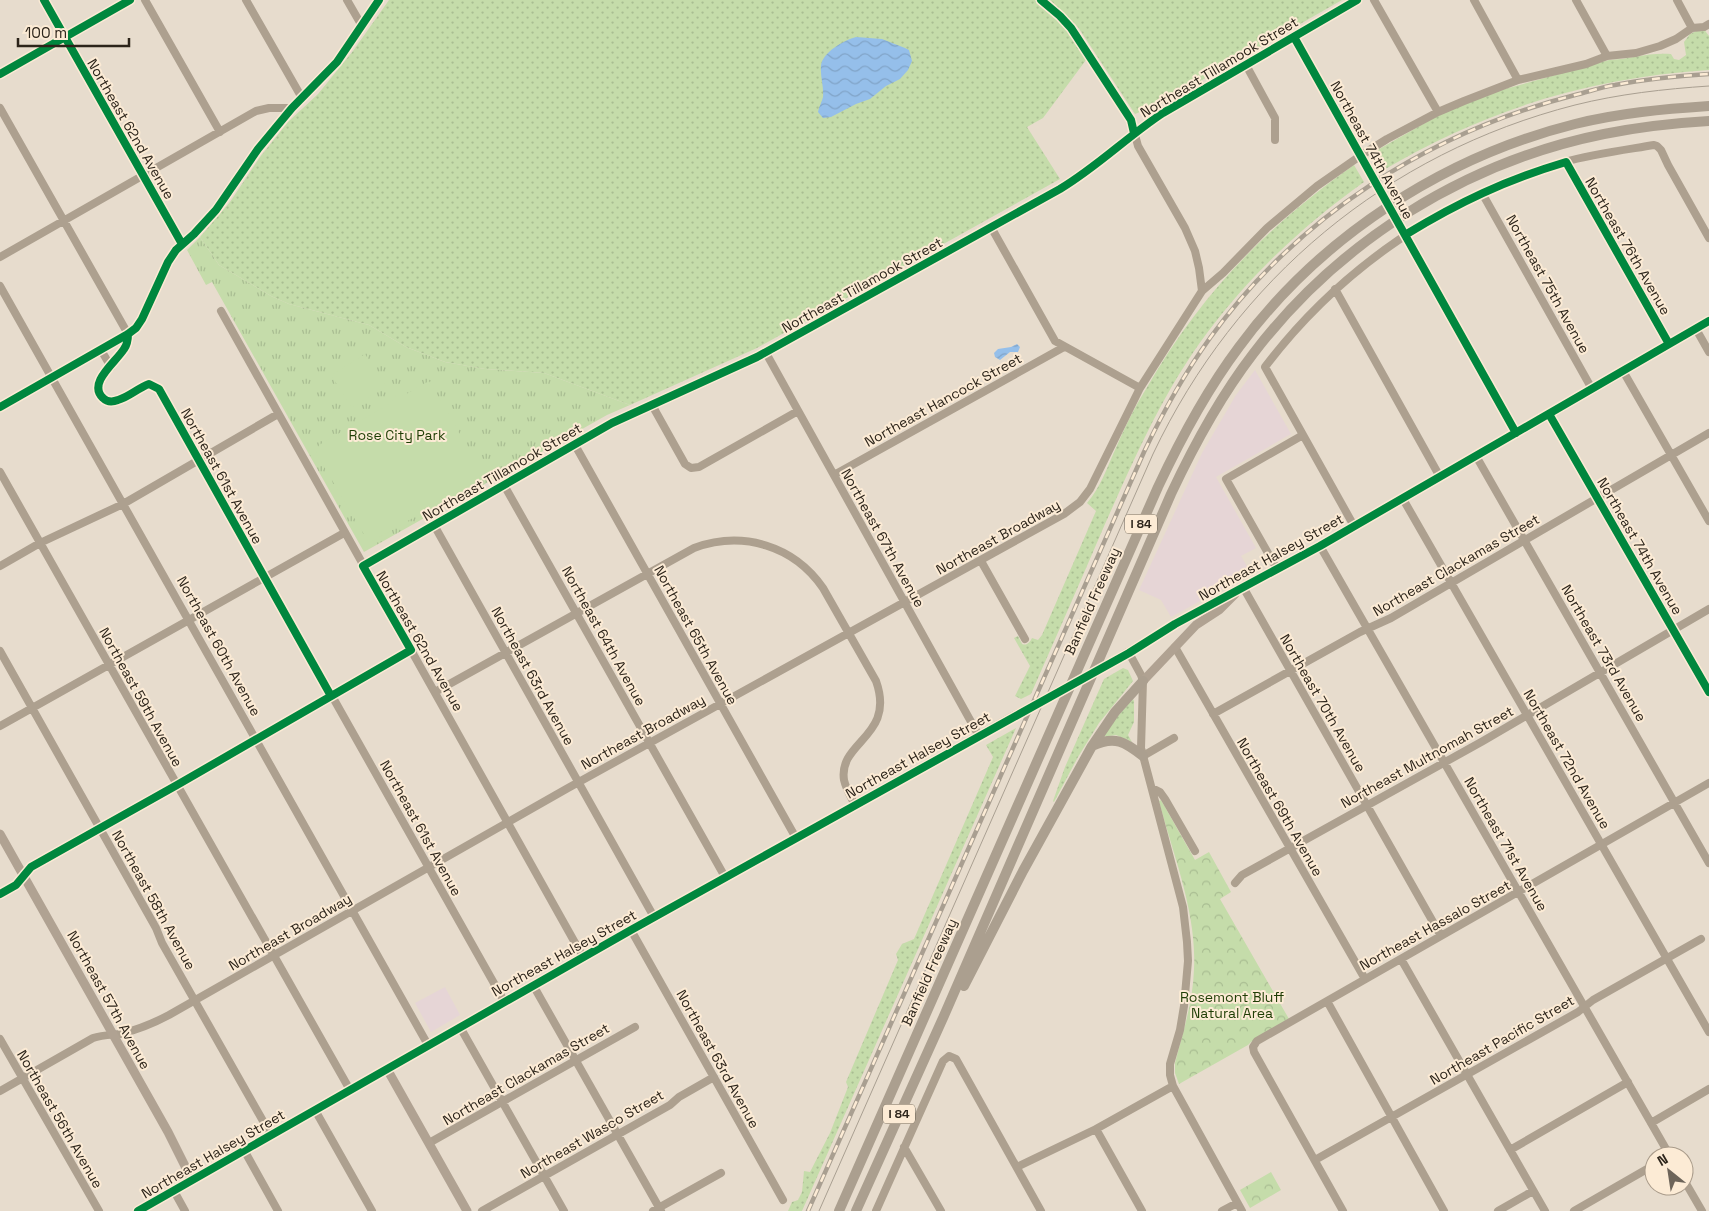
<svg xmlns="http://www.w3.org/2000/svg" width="1709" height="1211" viewBox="0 0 1709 1211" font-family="'Space Grotesk',sans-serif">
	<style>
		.commercial { fill: #e6d5d6 }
		.grass { fill: url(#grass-dots) }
		.forest { fill: url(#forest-crowns) }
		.park { fill: url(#park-tufts) }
		.pitch { fill: #c5dcaa }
		.water { fill: url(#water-waves) }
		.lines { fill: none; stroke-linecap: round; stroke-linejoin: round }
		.minor { stroke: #ada08f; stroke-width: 8 }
		.major { stroke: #b0a292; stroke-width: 9 }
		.highway { stroke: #ab9f8f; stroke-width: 10 }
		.tram { stroke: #a99f91; stroke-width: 1 }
		.rail-casing { stroke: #a99f91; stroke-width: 4.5 }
		.rail { stroke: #fcebd5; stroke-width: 2.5; stroke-dasharray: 8; stroke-linecap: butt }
		.minor-bridge { stroke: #ada08f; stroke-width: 8 }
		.major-bridge { stroke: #b0a292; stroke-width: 9 }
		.cycleway-casing { stroke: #fcebd5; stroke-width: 11 }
		.cycleway { stroke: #00873e; stroke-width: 8 }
		.labels { text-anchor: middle; stroke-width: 4; stroke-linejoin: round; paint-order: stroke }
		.shield { fill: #fcebd5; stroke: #6a6052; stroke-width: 1 }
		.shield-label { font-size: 12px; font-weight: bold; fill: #2c241a }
		.street-label { font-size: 14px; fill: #2c241a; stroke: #fcebd5 }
		.park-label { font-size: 14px; fill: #1f3e05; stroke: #fcebd5 }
	</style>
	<defs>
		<pattern id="grass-dots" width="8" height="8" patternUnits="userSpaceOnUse" patternTransform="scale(1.25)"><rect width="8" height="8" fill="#c5dcaa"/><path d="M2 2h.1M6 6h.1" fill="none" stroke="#a9bd92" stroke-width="1.8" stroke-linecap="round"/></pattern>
		<pattern id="forest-crowns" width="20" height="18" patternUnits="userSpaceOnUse" patternTransform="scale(1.25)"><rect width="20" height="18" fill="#c5dcaa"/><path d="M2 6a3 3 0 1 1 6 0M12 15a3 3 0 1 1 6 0" fill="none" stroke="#a9bd92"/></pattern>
		<pattern id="park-tufts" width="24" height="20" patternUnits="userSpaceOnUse" patternTransform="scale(1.25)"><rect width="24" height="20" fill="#c5dcaa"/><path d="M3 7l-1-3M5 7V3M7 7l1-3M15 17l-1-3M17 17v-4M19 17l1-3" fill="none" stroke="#a9bd92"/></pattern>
		<pattern id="water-waves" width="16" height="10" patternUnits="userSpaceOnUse" patternTransform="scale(1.25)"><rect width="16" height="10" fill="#95bfea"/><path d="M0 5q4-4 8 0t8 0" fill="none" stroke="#81a4c8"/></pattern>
	</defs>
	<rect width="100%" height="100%" fill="#e7dccd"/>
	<!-- commercial -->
	<path class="commercial" d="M 1255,370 L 1291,434 L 1216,477 L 1256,548 L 1241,556 L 1251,573 L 1171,617 L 1161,600 L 1139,590 L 1202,453 L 1236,395 Z
		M 445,987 L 460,1015 L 431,1032 L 415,1003 Z"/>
	<!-- grass -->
	<path class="grass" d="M 389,0 L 1035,0 L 1067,29 L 1086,60 L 1043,118 L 1027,127 L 1060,179 L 757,348 L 630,405 L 544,373 L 485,369 L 445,362 L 406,347 L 369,325 L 289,304 L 271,296 L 219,265 L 200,237 L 230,202 L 260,157 L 288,122 L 318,94 L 353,51 Z
		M 1050,0 L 1342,0 L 1162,103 L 1135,114 L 1078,27 Z
		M 1703,28 L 1709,36 L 1709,70 C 1587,78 1485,110 1380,172 L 1371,156 L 1374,152 L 1439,115 L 1491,93 L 1609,60 C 1630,59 1650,52 1671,54 L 1674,59 L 1679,60 L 1686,55 L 1684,42 L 1690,34 Z
		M 1354,165 L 1364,182 C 1305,224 1251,274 1207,333 C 1163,392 1135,457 1105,524 C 1081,580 1056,637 1031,694 L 1021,699 L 1015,696 L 1030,666 L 1014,638 L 1018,636 L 1022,644 C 1027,646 1030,642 1032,638 L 1038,640 L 1042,635 L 1096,511 L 1087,503 C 1100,488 1107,468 1115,450 C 1124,429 1134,408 1146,389 C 1199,296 1267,226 1354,165 Z
		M 1123,668 L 1128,670 L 1133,681 L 1099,723 L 1078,757 L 1054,802 L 1053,801 L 1065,767 L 1104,679 Z
		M 1133,699 L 1134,701 L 1134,722 L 1128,735 L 1132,742 L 1116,735 L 1103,737 L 1109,726 Z
		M 1016,728 L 802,1211 L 788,1211 L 792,1202 L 798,1200 L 802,1192 L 804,1171 L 810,1172 L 830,1133 L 848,1087 L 846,1082 L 898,960 L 896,954 L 902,944 L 914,939 L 993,757 L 986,745 Z"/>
	<!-- forest -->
	<path class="forest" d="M 1161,800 L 1195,860 L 1209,852 L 1231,892 L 1220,899 L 1289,1019 L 1251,1042 L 1248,1045 L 1179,1084 L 1175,1073 L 1175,1063 C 1183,1032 1193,1002 1194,969 C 1197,912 1173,855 1159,801 Z
		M 1271,1172 L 1281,1190 L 1250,1208 L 1240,1190 Z"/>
	<!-- park -->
	<path class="park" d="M 200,237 L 219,265 L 271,296 L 289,304 L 369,325 L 406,347 L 445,362 L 485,369 L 544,373 L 630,405 L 607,415 L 364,552 L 212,282 L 206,285 L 187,250 Z"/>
	<!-- pitch -->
	<path class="pitch" d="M 365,354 L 386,386 L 352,408 L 331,375 Z
		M 429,381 L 457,428 L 459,429 L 458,431 L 482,471 L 478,481 L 369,543 L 316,453 L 319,445 L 391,403 L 396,395 L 401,397 Z"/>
	<!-- water -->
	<path class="water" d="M 856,37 L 882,39 L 905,48 L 909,50 L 912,61 L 908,70 L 900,79 L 886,86 L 870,99 L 856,104 L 831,117 L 823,118 L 818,112 C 819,106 822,102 823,97 C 824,87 820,76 821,66 C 822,52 845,40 856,37 Z
		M 1017,344 L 1020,347 L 1018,352 L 1010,352 L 1000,360 L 995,357 L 994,353 L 998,349 L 1011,347 Z"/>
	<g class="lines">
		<!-- minor -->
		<path class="minor" d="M 44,0 L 182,244
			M 145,0 L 220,132
			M 246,0 L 302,98
			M 347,0 L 362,26
			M 1041,0 L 1060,16 L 1071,28 L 1131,120 L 1138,146 L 1185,228 L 1195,251 L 1199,268 L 1202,291
			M 1374,0 L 1438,112
			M 1474,0 L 1518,80
			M 1576,0 L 1607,56
			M 1677,0 L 1692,28
			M 1692,28 L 1704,27 L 1709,24
			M 1294,37 L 1362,160
			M 1246,65 L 1275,118 L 1275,140
			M 0,74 L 130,0
			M 0,108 L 128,334 C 128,340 127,345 124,349 C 116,362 87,383 103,398 C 107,402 113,402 118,400 C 129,397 138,388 149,384 L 159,389 L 504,1001
			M 1566,162 L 1669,344
			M 1482,193 L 1592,389
			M 991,227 L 1055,341 L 1140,388
			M 1403,232 L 1516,433
			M 0,257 L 256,111 L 269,108 L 292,108
			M 0,286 L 428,1045
			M 1335,289 L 1440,477
			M 221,311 L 583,957
			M 1696,329 L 1709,352
			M 101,350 L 111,367
			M 766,353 L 979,736
			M 1623,371 L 1709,521
			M 652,405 L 685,464 L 691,468 L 699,467 L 798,411
			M 0,407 L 128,334 L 136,328 L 142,319 L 168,262 L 176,250 L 194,234 L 216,210 L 258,149 L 292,108 L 337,62 L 379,0
			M 1549,414 L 1709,692
			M 575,445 L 796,838
			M 1476,456 L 1709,863
			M 0,472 L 350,1090
			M 834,475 L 1064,347
			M 504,485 L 725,877
			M 1403,499 L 1709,1032
			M 434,525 L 654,917
			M 1354,526 L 1265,367 C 1340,268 1446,196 1564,162 C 1593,154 1624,150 1654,145 L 1657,146 L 1661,150 L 1668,165 L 1709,238
			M 1320,546 L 1670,1156
			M 981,561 L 1025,639
			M 0,566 L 40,543 L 123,504 L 278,414
			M 363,566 L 612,423 L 757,357 L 1060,189 C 1097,167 1128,136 1163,113 L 1357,0
			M 1277,569 L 1226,479 L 1303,435
			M 1243,587 L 1441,936
			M 1175,647 L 1365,979
			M 0,651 L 156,928 L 162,943 L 271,1135
			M 1129,653 L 1141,675 L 1143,681 L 1141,748 L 1183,907 L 1187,942 L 1188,961 L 1184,1006 L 1180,1030 L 1170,1064 L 1170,1075 L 1173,1086 L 1242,1211
			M 435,692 L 694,548 C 743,530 794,546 823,588 L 876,681 C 896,737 838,741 844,780 C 846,789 851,797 855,805
			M 1213,714 L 1360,632 L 1391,618 L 1709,433
			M 0,726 L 344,533
			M 1143,756 L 1174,738
			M 1152,788 L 1160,792 L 1165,799 L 1195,851
			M 1235,883 L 1242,875 L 1483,741 L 1709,609
			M 0,894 L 16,885 L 31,867 L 177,785 L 411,650
			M 631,930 L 783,1200
			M 1401,959 L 1545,1211
			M 533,985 L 661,1211
			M 1327,1001 L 1444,1211
			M 460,1027 L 564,1211
			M 0,1039 L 99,1211
			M 0,1091 L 93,1038 C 102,1035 111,1035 120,1034 C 137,1030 154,1023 169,1015 L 568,788 L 1064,514 L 1080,502 L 1090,489 L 1140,388 L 1202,291 L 1223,273 L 1267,228 L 1317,186 L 1360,156 L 1387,139 L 1438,112 L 1464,101 L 1518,80 L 1586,64 L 1607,56 L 1636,53 L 1660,46 L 1676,39 L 1692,28
			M 315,1110 L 372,1211
			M 1651,1123 L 1709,1089
			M 1096,1129 L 1142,1211
			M 429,1143 L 635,1027
			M 904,1147 L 941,1211
			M 244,1150 L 278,1211
			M 1510,1150 L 1628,1082
			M 1315,1160 L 1578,1012 L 1593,1000 L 1701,939
			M 1017,1167 L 1096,1129 L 1173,1086
			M 1684,1180 L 1702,1211
			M 174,1191 L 185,1211
			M 482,1211 L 670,1105 L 679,1097 L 714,1077
			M 653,1211 L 721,1173
			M 876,1211 L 943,1061 L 949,1056 L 956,1059 L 1041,1211
			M 1222,1211 L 1237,1203
			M 1343,1211 L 1254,1052 L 1253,1047 L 1257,1041 L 1709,783
			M 1498,1211 L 1533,1191
			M 1574,1211 L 1654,1165"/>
		<!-- major -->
		<path class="major" d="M 1112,662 L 1175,624 L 1320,546 L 1709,321
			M 1143,681 L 1196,625 L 1219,610 L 1235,594
			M 0,834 L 168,1132 L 192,1180
			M 387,1069 L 467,1211
			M 138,1211 L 631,930 L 1014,716"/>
		<!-- highway -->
		<path class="highway" d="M 1092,746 C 1115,735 1125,742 1143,756
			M 964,986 L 1023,871 L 1092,746 L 1115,712 L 1143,681
			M 839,1211 L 1158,487 C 1181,438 1206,391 1239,347 C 1320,237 1443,157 1575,124 C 1619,113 1664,109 1709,106
			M 856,1211 L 943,1018 L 1171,494 C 1194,445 1220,397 1253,354 C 1339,241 1465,162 1604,134 C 1639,127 1674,123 1709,121"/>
		<!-- tram -->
		<path class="tram" d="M 819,1211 L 1153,454 C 1236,279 1387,153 1575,105 C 1619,94 1664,89 1709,86"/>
		<defs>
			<path id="rail" d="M 808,1211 L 1144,452 C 1163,412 1184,374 1210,338 C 1298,216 1430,132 1575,95 C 1588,92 1601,87 1615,85 C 1646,79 1678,76 1709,74"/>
		</defs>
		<!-- rail casing -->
		<use href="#rail" class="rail-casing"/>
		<!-- rail -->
		<use href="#rail" class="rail"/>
		<!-- minor-bridge -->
		<path class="minor-bridge" d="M 1363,161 L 1401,228"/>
		<!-- major-bridge -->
		<path class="major-bridge" d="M 1014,716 L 1112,662"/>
		<defs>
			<path id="cycleway" d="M 44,0 L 182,244
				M 1041,0 L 1060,16 L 1071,28 L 1131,120 L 1134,133
				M 1294,37 L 1516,433
				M 0,74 L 130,0
				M 1405,235 C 1459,202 1506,180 1566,162 L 1669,344
				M 128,334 C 128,340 127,345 124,349 C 116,362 87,383 103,398 C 107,402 113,402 118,400 C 129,397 138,388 149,384 L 159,389 L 331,696
				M 0,407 L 128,334 L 136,328 L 142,319 L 168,262 L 176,250 L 194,234 L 216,210 L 258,149 L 292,108 L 337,62 L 379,0
				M 1549,414 L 1709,692
				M 0,894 L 16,885 L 31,867 L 177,785 L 411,650 L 363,566 L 612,423 L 757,357 L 1060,189 C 1097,167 1128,136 1163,113 L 1357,0
				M 138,1211 L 631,930 L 1129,653 L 1175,624 L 1320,546 L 1709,321"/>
		</defs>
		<!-- cycleway casing -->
		<use href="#cycleway" class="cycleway-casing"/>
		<!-- cycleway -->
		<use href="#cycleway" class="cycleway"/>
	</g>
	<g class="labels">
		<!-- shield labels -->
		<g class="shield">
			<rect x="1125" y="514.5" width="32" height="19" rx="4"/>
			<rect x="883" y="1104.5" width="32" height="19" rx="4"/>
		</g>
		<g class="shield-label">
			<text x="1141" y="528">I 84</text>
			<text x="899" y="1118">I 84</text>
		</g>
		<!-- street labels -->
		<g class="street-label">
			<text transform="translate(1219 67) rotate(-31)" y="5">Northeast Tillamook Street</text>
			<text transform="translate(131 129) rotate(60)" y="5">Northeast 62nd Avenue</text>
			<text transform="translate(1372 150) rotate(61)" y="5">Northeast 74th Avenue</text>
			<text transform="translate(1628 246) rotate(60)" y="5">Northeast 76th Avenue</text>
			<text transform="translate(1548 284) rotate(61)" y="5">Northeast 75th Avenue</text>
			<text transform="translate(862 285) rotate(-29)" y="5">Northeast Tillamook Street</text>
			<text transform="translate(943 400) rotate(-29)" y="5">Northeast Hancock Street</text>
			<text transform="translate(502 472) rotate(-30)" y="5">Northeast Tillamook Street</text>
			<text transform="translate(222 476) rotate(61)" y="5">Northeast 61st Avenue</text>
			<text transform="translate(998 537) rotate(-29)" y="5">Northeast Broadway</text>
			<text transform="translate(883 538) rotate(61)" y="5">Northeast 67th Avenue</text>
			<text transform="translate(1640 546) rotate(60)" y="5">Northeast 74th Avenue</text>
			<text transform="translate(1271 557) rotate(-29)" y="5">Northeast Halsey Street</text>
			<text transform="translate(1456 565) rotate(-30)" y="5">Northeast Clackamas Street</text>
			<text transform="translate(1092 601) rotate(-66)" y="5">Banfield Freeway</text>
			<text transform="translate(696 635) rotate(61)" y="5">Northeast 65th Avenue</text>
			<text transform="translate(604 636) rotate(61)" y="5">Northeast 64th Avenue</text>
			<text transform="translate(420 641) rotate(60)" y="5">Northeast 62nd Avenue</text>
			<text transform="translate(219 646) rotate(61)" y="5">Northeast 60th Avenue</text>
			<text transform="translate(1604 653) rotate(60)" y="5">Northeast 73rd Avenue</text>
			<text transform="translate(533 676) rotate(61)" y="5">Northeast 63rd Avenue</text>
			<text transform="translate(141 697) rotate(61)" y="5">Northeast 59th Avenue</text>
			<text transform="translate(1323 703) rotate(60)" y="5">Northeast 70th Avenue</text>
			<text transform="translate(643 732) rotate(-29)" y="5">Northeast Broadway</text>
			<text transform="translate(918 755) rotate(-29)" y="5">Northeast Halsey Street</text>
			<text transform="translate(1427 757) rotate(-29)" y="5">Northeast Multnomah Street</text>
			<text transform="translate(1567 759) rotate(60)" y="5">Northeast 72nd Avenue</text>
			<text transform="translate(1280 807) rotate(60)" y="5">Northeast 69th Avenue</text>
			<text transform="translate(421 828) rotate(61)" y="5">Northeast 61st Avenue</text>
			<text transform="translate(1506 844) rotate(60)" y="5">Northeast 71st Avenue</text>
			<text transform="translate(154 900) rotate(61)" y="5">Northeast 58th Avenue</text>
			<text transform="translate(1435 925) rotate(-29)" y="5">Northeast Hassalo Street</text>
			<text transform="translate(290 932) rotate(-30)" y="5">Northeast Broadway</text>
			<text transform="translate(564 953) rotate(-29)" y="5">Northeast Halsey Street</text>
			<text transform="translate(929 972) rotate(-66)" y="5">Banfield Freeway</text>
			<text transform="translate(109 1000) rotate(61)" y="5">Northeast 57th Avenue</text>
			<text transform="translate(1502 1040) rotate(-30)" y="5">Northeast Pacific Street</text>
			<text transform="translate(718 1059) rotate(61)" y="5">Northeast 63rd Avenue</text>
			<text transform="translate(526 1074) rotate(-30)" y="5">Northeast Clackamas Street</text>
			<text transform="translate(60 1119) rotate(60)" y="5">Northeast 56th Avenue</text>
			<text transform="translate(592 1134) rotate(-30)" y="5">Northeast Wasco Street</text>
			<text transform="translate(213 1154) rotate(-30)" y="5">Northeast Halsey Street</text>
		</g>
		<!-- park labels -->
		<g class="park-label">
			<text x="397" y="440">Rose City Park</text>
			<text x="1232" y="1002">Rosemont Bluff<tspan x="1232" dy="16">Natural Area</tspan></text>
		</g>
	</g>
	<!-- north arrow -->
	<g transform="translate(1669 1171) rotate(330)"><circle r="24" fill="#fcebd5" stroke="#a99b8a"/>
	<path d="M0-4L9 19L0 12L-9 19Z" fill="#6d6459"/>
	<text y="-8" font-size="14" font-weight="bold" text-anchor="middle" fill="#2c241a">N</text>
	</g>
	<!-- scale -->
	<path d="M18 38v8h111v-8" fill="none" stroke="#2c241a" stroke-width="2.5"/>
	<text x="25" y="38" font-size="15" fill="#2c241a" stroke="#fcebd5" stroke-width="4" paint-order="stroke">100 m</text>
</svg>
